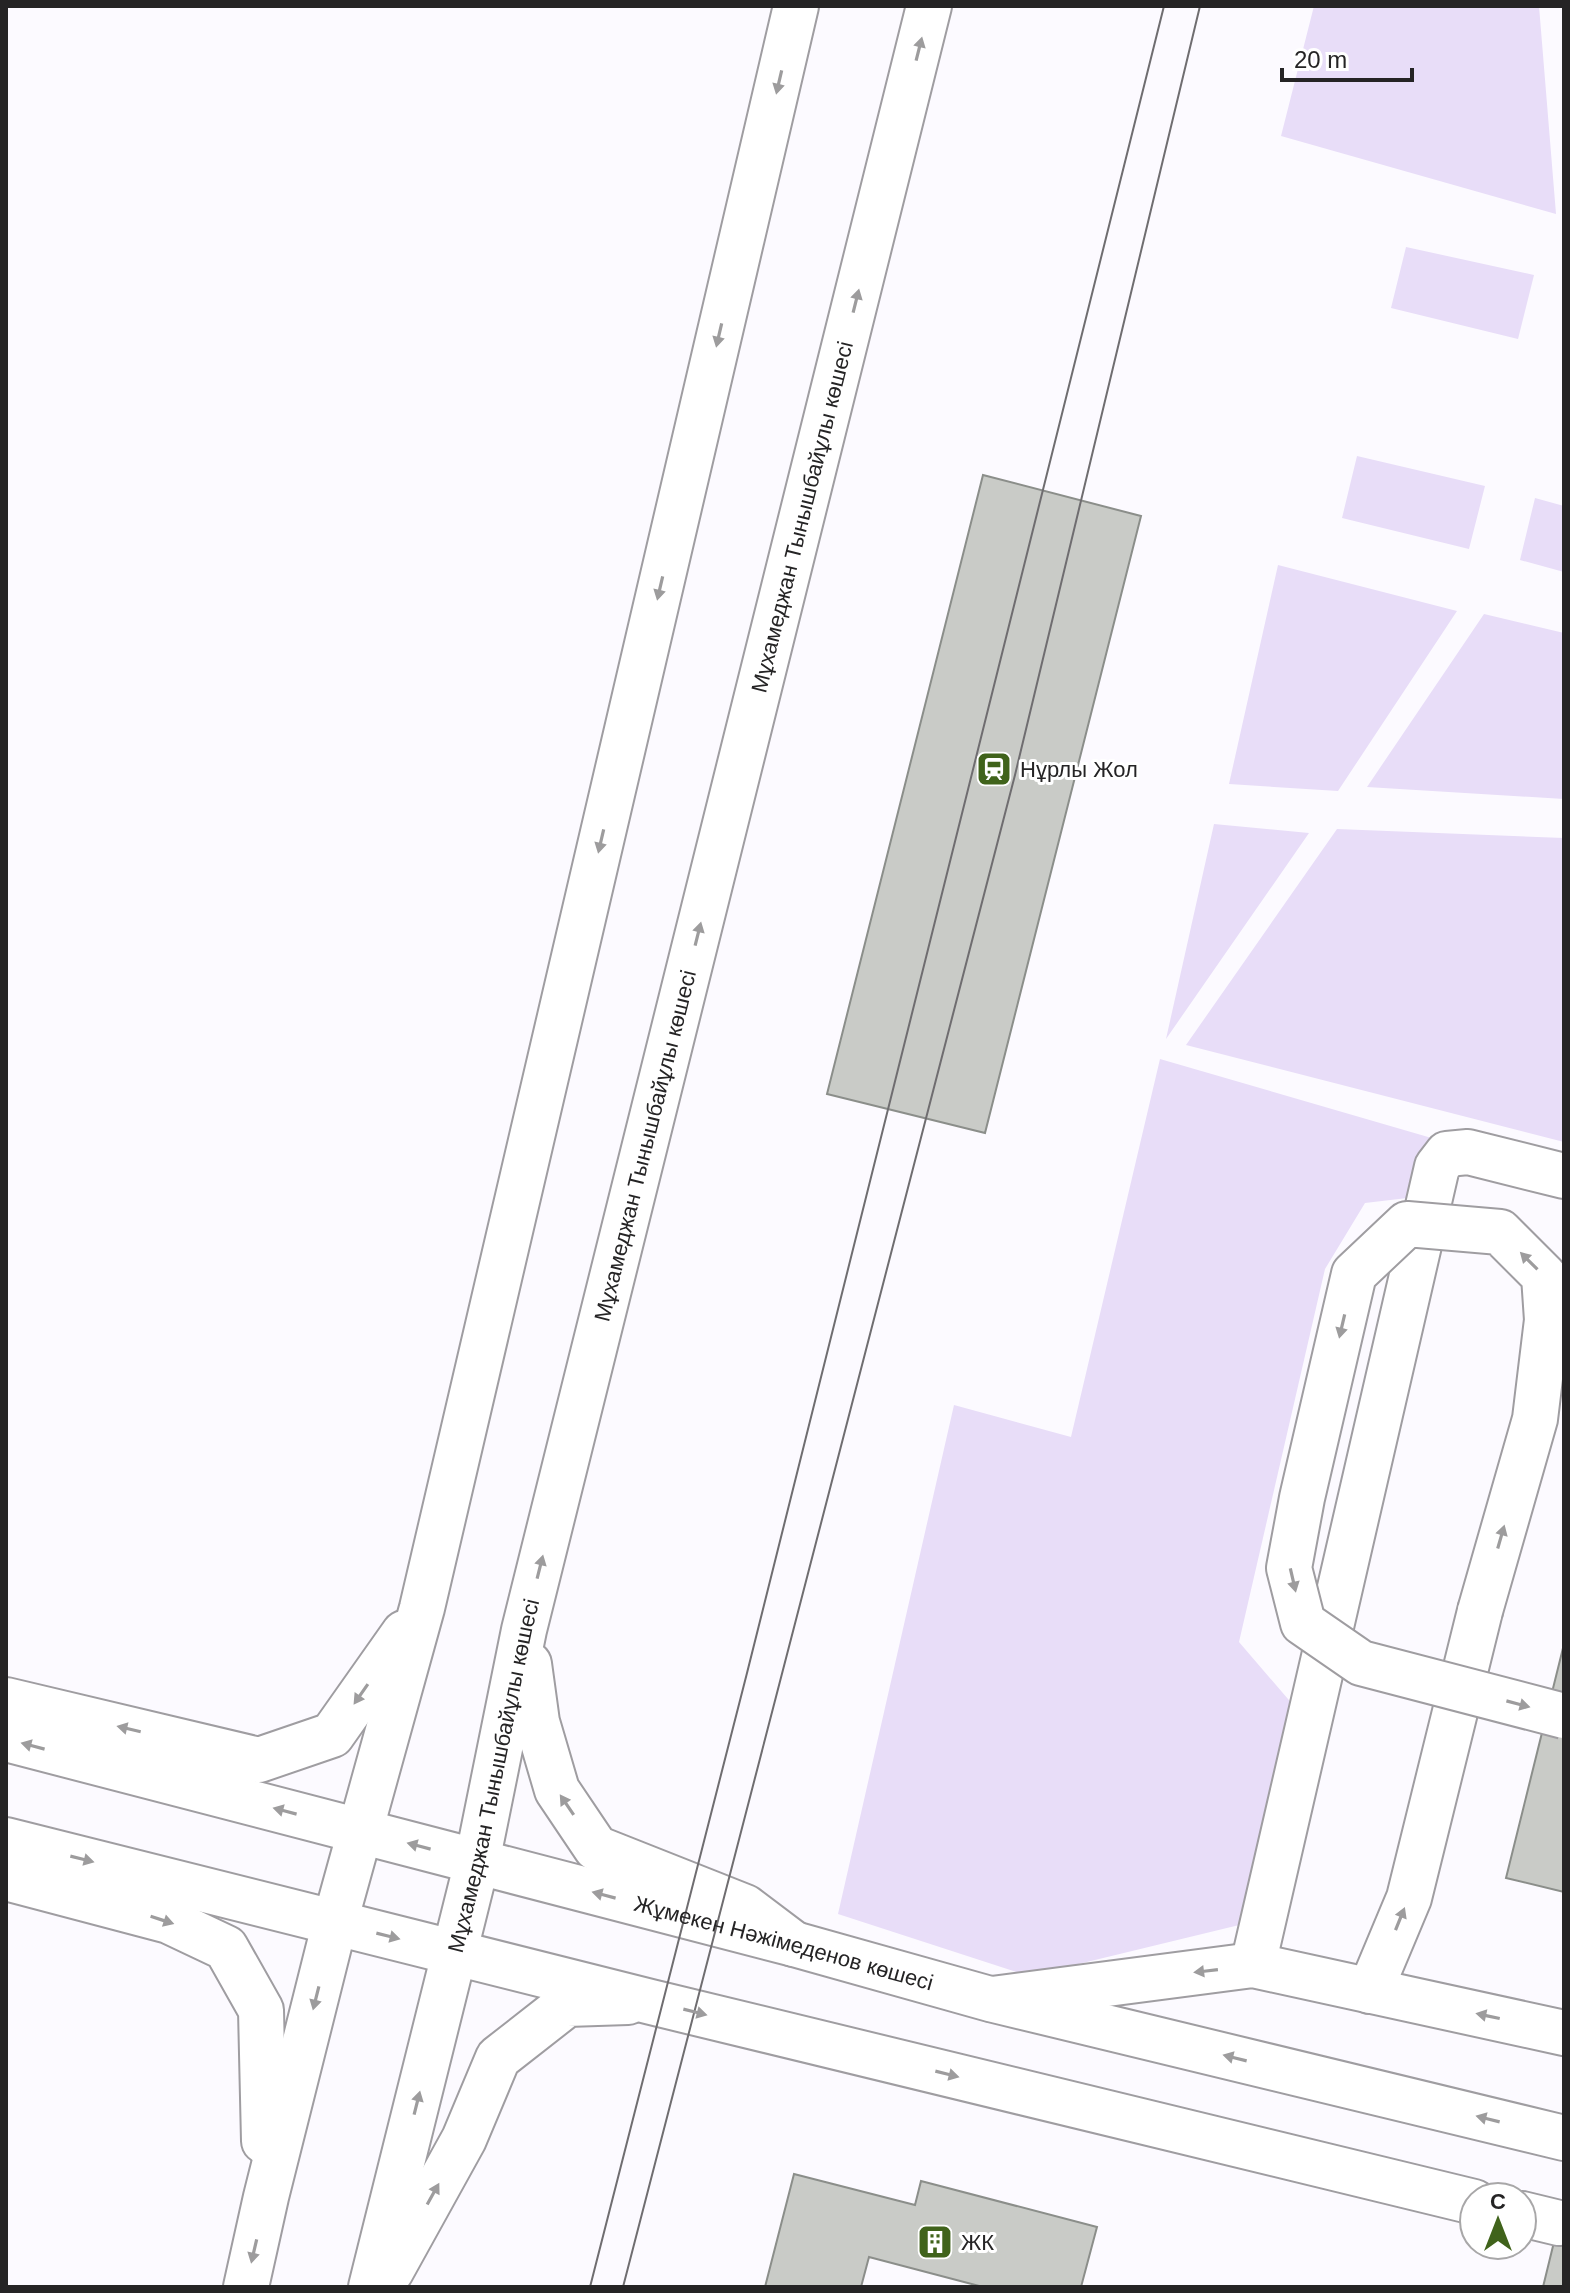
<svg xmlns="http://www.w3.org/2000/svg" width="1570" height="2293" viewBox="0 0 1570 2293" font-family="Helvetica,sans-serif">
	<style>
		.green { fill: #e8ddf8 }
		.building { fill: #c9cbc7; stroke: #8b8e8a; stroke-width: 2 }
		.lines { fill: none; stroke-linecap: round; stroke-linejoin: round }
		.minor-casing { stroke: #9f9da1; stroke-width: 48 }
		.major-casing { stroke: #9f9da1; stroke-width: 48 }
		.minor { stroke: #fff; stroke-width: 44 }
		.major { stroke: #fff; stroke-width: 44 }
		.tram { stroke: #6f6d70; stroke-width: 2 }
		.minor-bridge-casing { stroke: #9f9da1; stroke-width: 48; stroke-linecap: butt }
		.minor-bridge { stroke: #fff; stroke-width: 44 }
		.oneway { fill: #9d9c9d }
		.labels { text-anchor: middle; stroke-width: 6; stroke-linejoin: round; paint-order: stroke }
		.street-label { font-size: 22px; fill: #252425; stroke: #fff }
		.poi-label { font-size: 22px; fill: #252425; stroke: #fff; text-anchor: start }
	</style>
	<rect width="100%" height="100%" fill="#fcfaff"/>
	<!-- green -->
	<path class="green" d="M 1314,6 L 1539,6 L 1556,214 L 1281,136 Z
		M 1406,247 L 1534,275 L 1518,339 L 1391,308 Z
		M 1357,456 L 1485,486 L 1469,549 L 1342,518 Z
		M 1535,498 L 1564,506 L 1564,572 L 1520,560 Z
		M 1278,565 L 1457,611 L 1338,791 L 1229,784 Z
		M 1484,614 L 1564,633 L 1564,799 L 1367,787 Z
		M 1214,824 L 1309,833 L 1166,1039 Z
		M 1337,829 L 1564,838 L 1564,1142 L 1186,1045 Z
		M 1160,1059 L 1435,1139 L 1416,1197 L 1365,1203 L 1325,1269 L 1239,1642 L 1294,1706 L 1264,1919 L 1029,1976 L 838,1914 L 954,1405 L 1071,1437 Z"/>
	<!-- building -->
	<path class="building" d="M 983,475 L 1141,516 L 985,1133 L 827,1094 Z
		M 1564,1644 L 1564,1892 L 1506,1878 Z
		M 794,2174 L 915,2205 L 921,2181 L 1097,2227 L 1081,2287 L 983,2287 L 869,2257 L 861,2287 L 765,2287 Z
		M 1564,2201 L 1564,2287 L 1543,2287 Z"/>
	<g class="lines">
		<defs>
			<g id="minor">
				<path d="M 529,1664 L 537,1722 L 557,1790 L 596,1848 L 745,1907 L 794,1944"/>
				<path d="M 6,1700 L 259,1760 L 332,1735 L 404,1633"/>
				<path d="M 6,1878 L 169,1921 L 226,1948 L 261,2010 L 264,2141"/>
				<path d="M 1253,1965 L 1437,1167 L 1447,1154 L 1468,1152 L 1564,1176"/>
				<path d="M 1370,1991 L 1409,1898 L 1480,1611"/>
				<path d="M 992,1999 L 1253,1965 L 1564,2033"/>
				<path d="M 391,2271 L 464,2139 L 498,2058 L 567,2004 L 628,2002"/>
				<path d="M 246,2287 L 266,2197 L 335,1922 L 422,1608 L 796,6"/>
				<path id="s1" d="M 371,2287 L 477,1862 L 524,1630 L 929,6"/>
			</g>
			<g id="major">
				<path id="s2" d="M 6,1739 L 794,1944 L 990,1999 L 1564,2138"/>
				<path d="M 6,1840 L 651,2002 L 1474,2202"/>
				<path d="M 1522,2214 L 1559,2223"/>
			</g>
		</defs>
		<!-- minor casing -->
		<use href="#minor" class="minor-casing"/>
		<!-- major casing -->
		<use href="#major" class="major-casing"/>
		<!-- minor -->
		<use href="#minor" class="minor"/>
		<!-- major -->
		<use href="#major" class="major"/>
		<!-- tram -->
		<path class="tram" d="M 590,2287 L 747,1673 L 1164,6
			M 623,2287 L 1015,775 L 1200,6"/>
		<defs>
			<path id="minor-bridge" d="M 1480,1611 L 1535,1419 L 1547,1320 L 1544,1276 L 1500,1232 L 1407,1224 L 1354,1274 L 1302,1498 L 1289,1568 L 1303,1623 L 1361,1663 L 1564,1716"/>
		</defs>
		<!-- minor-bridge casing -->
		<use href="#minor-bridge" class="minor-bridge-casing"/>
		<!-- minor-bridge -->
		<use href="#minor-bridge" class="minor-bridge"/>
	</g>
	<!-- one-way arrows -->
	<defs><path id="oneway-solid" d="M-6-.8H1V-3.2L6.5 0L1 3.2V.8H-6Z" transform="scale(2)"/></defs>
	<g class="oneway">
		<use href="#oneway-solid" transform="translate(919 49) rotate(-76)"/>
		<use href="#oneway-solid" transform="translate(779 82) rotate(103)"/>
		<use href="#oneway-solid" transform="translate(856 301) rotate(-76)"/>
		<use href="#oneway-solid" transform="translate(719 335) rotate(103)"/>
		<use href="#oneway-solid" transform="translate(660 588) rotate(103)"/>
		<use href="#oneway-solid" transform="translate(601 841) rotate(103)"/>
		<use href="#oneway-solid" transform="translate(698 934) rotate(-76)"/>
		<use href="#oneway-solid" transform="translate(1529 1261) rotate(-135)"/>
		<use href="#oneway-solid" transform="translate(1342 1326) rotate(103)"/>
		<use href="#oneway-solid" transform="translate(1501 1537) rotate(-74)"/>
		<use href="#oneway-solid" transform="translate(540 1567) rotate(-76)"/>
		<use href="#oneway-solid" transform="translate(1293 1580) rotate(77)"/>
		<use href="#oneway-solid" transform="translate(361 1694) rotate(125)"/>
		<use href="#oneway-solid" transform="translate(1518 1704) rotate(15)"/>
		<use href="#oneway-solid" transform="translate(129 1729) rotate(-167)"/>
		<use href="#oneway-solid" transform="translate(33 1746) rotate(-165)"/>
		<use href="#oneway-solid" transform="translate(567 1805) rotate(-124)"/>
		<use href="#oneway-solid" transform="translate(285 1811) rotate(-165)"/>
		<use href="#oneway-solid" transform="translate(419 1846) rotate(-165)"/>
		<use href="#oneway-solid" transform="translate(82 1859) rotate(14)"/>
		<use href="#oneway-solid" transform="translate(604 1895) rotate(-165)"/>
		<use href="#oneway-solid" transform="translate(1400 1919) rotate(-68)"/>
		<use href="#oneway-solid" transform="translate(162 1920) rotate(18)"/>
		<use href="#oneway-solid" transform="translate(388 1936) rotate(14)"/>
		<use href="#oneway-solid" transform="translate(1206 1971) rotate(173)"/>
		<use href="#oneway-solid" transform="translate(316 1998) rotate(104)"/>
		<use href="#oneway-solid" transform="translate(695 2012) rotate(14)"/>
		<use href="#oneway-solid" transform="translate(1488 2016) rotate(-168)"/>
		<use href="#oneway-solid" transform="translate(1235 2058) rotate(-166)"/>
		<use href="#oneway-solid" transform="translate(947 2074) rotate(14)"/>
		<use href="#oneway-solid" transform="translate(417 2103) rotate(-76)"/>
		<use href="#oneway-solid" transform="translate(1488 2119) rotate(-166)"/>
		<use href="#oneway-solid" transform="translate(433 2194) rotate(-61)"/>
		<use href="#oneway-solid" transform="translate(254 2251) rotate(103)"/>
	</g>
	<!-- icons -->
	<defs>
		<symbol id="station-square" viewBox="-11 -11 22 22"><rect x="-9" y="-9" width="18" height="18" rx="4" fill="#40631b" stroke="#fff"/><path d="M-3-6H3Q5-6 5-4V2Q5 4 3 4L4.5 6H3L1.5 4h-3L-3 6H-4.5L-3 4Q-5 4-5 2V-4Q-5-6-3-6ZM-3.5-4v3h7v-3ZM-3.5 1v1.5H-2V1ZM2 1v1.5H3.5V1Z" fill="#fff"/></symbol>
		<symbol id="building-square" viewBox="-11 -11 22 22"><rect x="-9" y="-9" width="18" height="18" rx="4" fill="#40631b" stroke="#fff"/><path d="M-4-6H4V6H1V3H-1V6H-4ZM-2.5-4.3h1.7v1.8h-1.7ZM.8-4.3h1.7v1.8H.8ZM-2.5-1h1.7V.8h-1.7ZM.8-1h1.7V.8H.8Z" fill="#fff"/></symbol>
	</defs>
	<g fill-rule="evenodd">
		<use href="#station-square" x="974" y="749" width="40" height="40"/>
		<use href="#building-square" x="915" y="2222" width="40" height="40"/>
	</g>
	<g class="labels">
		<!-- street labels -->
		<g class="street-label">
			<text dy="8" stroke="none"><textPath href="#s1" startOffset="1822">Мұхамеджан Тынышбайұлы көшесі</textPath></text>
			<text dy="8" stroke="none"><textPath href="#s1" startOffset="1174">Мұхамеджан Тынышбайұлы көшесі</textPath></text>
			<text dy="8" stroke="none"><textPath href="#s1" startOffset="526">Мұхамеджан Тынышбайұлы көшесі</textPath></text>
			<text dy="8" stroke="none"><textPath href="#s2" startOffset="804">Жұмекен Нәжімеденов көшесі</textPath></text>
		</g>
		<!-- poi labels -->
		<g class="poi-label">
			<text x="1020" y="777">Нұрлы Жол</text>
			<text x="961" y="2250">ЖК</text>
		</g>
	</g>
	<!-- border -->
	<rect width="1570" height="2293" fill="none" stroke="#252425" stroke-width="16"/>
	<!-- north arrow -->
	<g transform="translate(1498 2221)"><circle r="38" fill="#ffffff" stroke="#a8a7a8" stroke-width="2"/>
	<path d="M0-6L14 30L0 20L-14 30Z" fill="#40631b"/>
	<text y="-12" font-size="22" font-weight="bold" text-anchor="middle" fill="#252425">С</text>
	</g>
	<!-- scale -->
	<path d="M1282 68v12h130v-12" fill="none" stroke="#252425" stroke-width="4"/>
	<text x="1294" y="68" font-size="24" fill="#252425" stroke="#ffffff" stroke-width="6" paint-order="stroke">20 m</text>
</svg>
